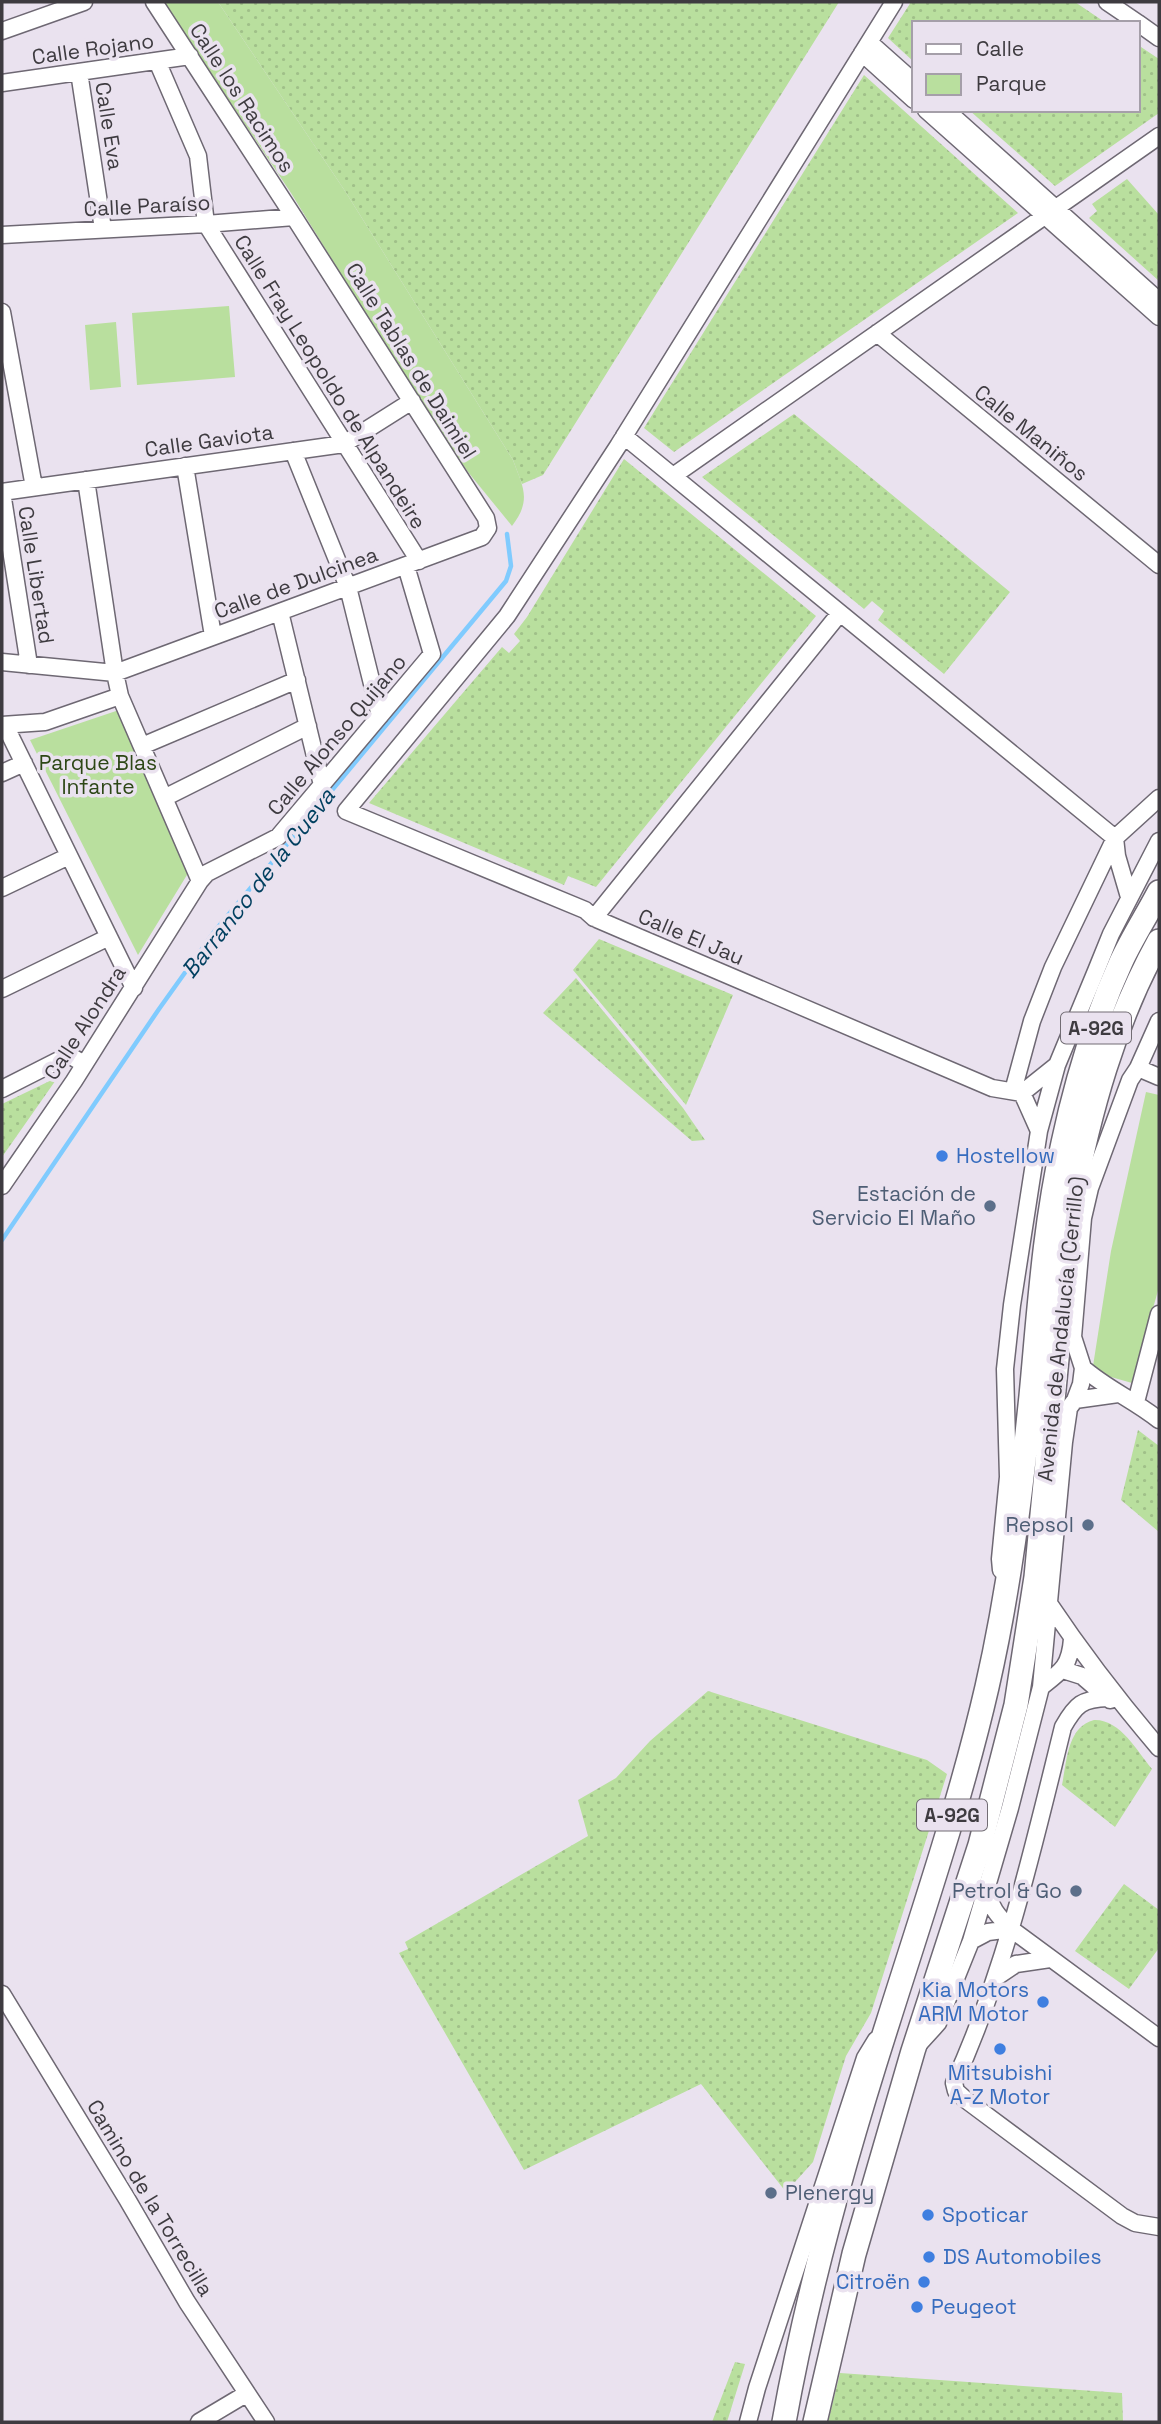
<svg xmlns="http://www.w3.org/2000/svg" width="1161" height="2424" viewBox="0 0 1161 2424" font-family="'Space Grotesk',sans-serif">
	<style>
		.grass { fill: url(#grass-dots) }
		.park { fill: #b9df9e }
		.lines { fill: none; stroke-linecap: round; stroke-linejoin: round }
		.stream { stroke: #80cbfe; stroke-width: 4.5 }
		.minor-casing { stroke: #6e6873; stroke-width: 19 }
		.highway-casing { stroke: #6e6873; stroke-width: 26 }
		.minor { stroke: #fff; stroke-width: 16 }
		.highway { stroke: #fff; stroke-width: 23 }
		.shop-dot { fill: #3f7fe0; stroke: #eae2ef; stroke-width: 2.5 }
		.service-dot { fill: #5c6f8a; stroke: #eae2ef; stroke-width: 2.5 }
		.labels { text-anchor: middle; stroke-width: 7; stroke-linejoin: round; paint-order: stroke }
		.shield { fill: #eae2ef; stroke: #726d74; stroke-width: 2 }
		.shield-label { font-size: 19px; font-weight: bold; fill: #3e3b40 }
		.street-label { font-size: 21px; fill: #3e3b40; stroke: #eae2ef }
		.park-label { font-size: 21px; fill: #2d4716; stroke: #eae2ef }
		.shop-label { font-size: 21px; fill: #366cbe; stroke: #eae2ef; text-anchor: start }
		.service-label { font-size: 21px; fill: #4e5e75; stroke: #eae2ef; text-anchor: end }
		.water-label { font-size: 23px; font-style: italic; fill: #003f5f; stroke: #eae2ef }
	</style>
	<defs>
		<pattern id="grass-dots" width="8" height="8" patternUnits="userSpaceOnUse" patternTransform="scale(1.75)"><rect width="8" height="8" fill="#b9df9e"/><path d="M2 2h.1M6 6h.1" fill="none" stroke="#a0c089" stroke-width="1.8" stroke-linecap="round"/></pattern>
	</defs>
	<rect width="100%" height="100%" fill="#eae2ef"/>
	<!-- grass -->
	<path class="grass" d="M 218,2 L 839,2 L 543,475 L 522,484 L 513,460 L 345,191 Z
		M 911,2 L 1075,2 L 1106,23 L 914,23 L 914,62 L 888,38 Z
		M 1138,45 L 1159,59 L 1159,113 L 1055,186 L 969,110 L 1138,110 Z
		M 864,75 L 1018,213 L 674,452 L 644,428 Z
		M 1127,179 L 1159,215 L 1159,281 L 1089,218 L 1097,211 L 1092,204 Z
		M 794,414 L 1010,592 L 944,674 L 878,620 L 884,611 L 872,601 L 864,609 L 702,477 Z
		M 624,459 L 816,616 L 596,887 L 568,876 L 564,885 L 369,803 L 502,647 L 509,653 L 520,641 L 514,634 L 527,617 Z
		M 599,939 L 733,995 L 686,1105 L 573,970 Z
		M 576,978 L 683,1108 L 705,1140 L 692,1141 L 543,1013 Z
		M 58,1077 L 2,1157 L 2,1104 Z
		M 1138,1430 L 1159,1446 L 1159,1532 L 1121,1500 Z
		M 708,1691 L 927,1760 L 947,1774 L 871,2013 L 846,2056 L 813,2162 L 786,2192 L 701,2084 L 524,2170 L 399,1953 L 408,1949 L 405,1942 L 588,1836 L 578,1800 L 616,1778 L 650,1741 Z
		M 1094,1720 C 1120,1719 1137,1751 1152,1769 L 1115,1827 L 1062,1785 C 1067,1761 1067,1727 1094,1720 Z
		M 1124,1884 L 1159,1910 L 1159,1948 L 1129,1989 L 1075,1951 Z
		M 735,2362 L 745,2364 L 727,2422 L 712,2422 Z
		M 840,2373 L 1122,2393 L 1123,2422 L 828,2422 Z"/>
	<!-- park -->
	<path class="park" d="M 163,2 L 218,2 L 345,191 L 513,460 C 523,487 532,500 512,526 L 468,472 L 416,396 L 291,193 Z
		M 229,306 L 235,377 L 137,385 L 132,313 Z
		M 116,322 L 121,387 L 90,390 L 85,325 Z
		M 119,710 L 190,870 L 138,955 L 30,740 Z
		M 1146,1092 L 1159,1095 L 1159,1287 L 1132,1383 L 1104,1375 L 1093,1366 L 1111,1251 Z"/>
	<g class="lines">
		<!-- stream -->
		<path class="stream" d="M 2,1240 L 159,1009 L 214,932 L 506,581 L 511,566 L 507,534"/>
		<defs>
			<path id="minor" d="M 894,2 L 618,446 L 507,616 L 346,811 L 585,910 L 594,918 L 622,930 L 992,1088 L 1022,1093 L 1057,1065
				M 1107,2 L 1138,23
				M 1138,23 L 1159,38
				M 2,31 L 84,2
				M 869,42 L 914,82
				M 862,53 L 914,100
				M 157,61 L 198,156 L 206,224 L 419,561
				M 79,72 L 103,229
				M 2,83 L 190,56
				M 926,110 L 1159,317
				M 946,110 L 1159,301
				M 2,235 L 206,224 L 294,217
				M 2,312 L 34,487
				M 877,333 L 1159,565
				M 624,436 L 1115,838
				M 293,451 L 348,587 L 380,716
				M 185,466 L 213,636
				M 673,476 L 1159,136
				M 86,480 L 115,673 L 120,696 L 200,881
				M 280,612 L 322,785
				M 2,662 L 115,673 L 482,537 L 488,528 L 486,518 L 294,217 L 154,2
				M 29,665 L 2,492 L 344,444 L 412,401
				M 2,725 L 45,722 L 120,696
				M 5,725 L 134,988
				M 142,746 L 297,680
				M 2,773 L 24,763
				M 164,798 L 308,726
				M 1115,838 L 1117,856 L 1129,897
				M 2,888 L 69,856
				M 594,918 L 840,613
				M 2,989 L 109,937
				M 1138,1068 L 1159,1077
				M 2,1089 L 69,1055 L 84,1064
				M 1013,1091 L 1032,1021 L 1053,967 L 1115,838 L 1159,798
				M 1022,1093 L 1039,1131
				M 2,1186 L 74,1081 L 200,881 L 207,873 L 278,837 L 432,654 L 406,566
				M 1083,1368 C 1107,1389 1134,1400 1159,1420
				M 1075,1400 L 1118,1394
				M 1136,1402 L 1159,1314
				M 1001,1570 L 1000,1559 L 1008,1477 L 1005,1369 L 1012,1305 L 1039,1131 L 1057,1065 L 1096,971 L 1111,934 L 1159,841
				M 1048,1602 C 1082,1653 1119,1701 1159,1748
				M 1063,1670 L 1082,1676 L 1110,1700
				M 1041,1687 C 1062,1671 1070,1666 1072,1639
				M 1108,1698 C 1082,1699 1076,1704 1063,1727 C 1033,1848 1006,1969 954,2083 L 956,2091 L 966,2100 L 1122,2216 L 1135,2223 L 1159,2227
				M 988,1888 C 989,1907 998,1916 1011,1929 L 1159,2038
				M 971,1941 L 988,1932 L 1011,1929
				M 998,1976 L 1016,1964 L 1050,1959
				M 2,1994 L 127,2199 L 187,2302 L 266,2422
				M 919,2044 L 938,2023 L 971,1941 L 1010,1808 L 1041,1687 L 1064,1442 L 1069,1408 L 1075,1400 L 1081,1384 L 1083,1368 L 1073,1337 L 1083,1218 L 1090,1188 L 1130,1080 L 1138,1068 L 1159,1021
				M 199,2422 L 246,2394
				M 748,2422 L 757,2388 L 865,2058 L 876,2040"/>
			<path id="highway" d="M 784,2422 C 808,2287 846,2153 888,2022 C 923,1911 961,1800 987,1687 C 1009,1591 1021,1493 1031,1396 C 1039,1311 1044,1227 1063,1143 C 1076,1082 1095,1019 1121,962 C 1132,938 1147,915 1159,892
				M 815,2422 L 854,2254 L 913,2051 L 980,1845 L 1016,1705 L 1036,1577 L 1072,1203 C 1089,1112 1114,1022 1159,941"/>
		</defs>
		<!-- minor casing -->
		<use href="#minor" class="minor-casing"/>
		<!-- highway casing -->
		<use href="#highway" class="highway-casing"/>
		<!-- minor -->
		<use href="#minor" class="minor"/>
		<!-- highway -->
		<use href="#highway" class="highway"/>
	</g>
	<!-- markers -->
	<g class="shop-dot">
		<circle cx="942" cy="1156" r="7"/>
		<circle cx="1043" cy="2002" r="7"/>
		<circle cx="1000" cy="2049" r="7"/>
		<circle cx="928" cy="2215" r="7"/>
		<circle cx="929" cy="2257" r="7"/>
		<circle cx="924" cy="2282" r="7"/>
		<circle cx="917" cy="2307" r="7"/>
	</g>
	<g class="service-dot">
		<circle cx="990" cy="1206" r="7"/>
		<circle cx="1088" cy="1525" r="7"/>
		<circle cx="1076" cy="1891" r="7"/>
		<circle cx="771" cy="2193" r="7"/>
	</g>
	<g class="labels">
		<!-- shield labels -->
		<g class="shield">
			<rect x="1061" y="1012.5" width="70" height="31" rx="5"/>
			<rect x="917" y="1799.5" width="70" height="31" rx="5"/>
		</g>
		<g class="shield-label">
			<text x="1096" y="1035">A-92G</text>
			<text x="952" y="1822">A-92G</text>
		</g>
		<!-- street labels -->
		<g class="street-label">
			<text transform="translate(93 49) rotate(-8)" y="7">Calle Rojano</text>
			<text transform="translate(242 98) rotate(57)" y="7">Calle los Racimos</text>
			<text transform="translate(109 126) rotate(81)" y="7">Calle Eva</text>
			<text transform="translate(147 206) rotate(-3)" y="7">Calle Paraíso</text>
			<text transform="translate(411 361) rotate(58)" y="7">Calle Tablas de Daimiel</text>
			<text transform="translate(330 382) rotate(58)" y="7">Calle Fray Leopoldo de Alpandeire</text>
			<text transform="translate(1031 433) rotate(39)" y="7">Calle Maniños</text>
			<text transform="translate(209 441) rotate(-8)" y="7">Calle Gaviota</text>
			<text transform="translate(36 575) rotate(81)" y="7">Calle Libertad</text>
			<text transform="translate(296 583) rotate(-20)" y="7">Calle de Dulcinea</text>
			<text transform="translate(337 735) rotate(-50)" y="7">Calle Alonso Quijano</text>
			<text transform="translate(691 937) rotate(23)" y="7">Calle El Jau</text>
			<text transform="translate(85 1023) rotate(-57)" y="7">Calle Alondra</text>
			<text transform="translate(1061 1329) rotate(-84)" y="7">Avenida de Andalucía (Cerrillo)</text>
			<text transform="translate(150 2198) rotate(59)" y="7">Camino de la Torrecilla</text>
		</g>
		<!-- park labels -->
		<g class="park-label">
			<text x="98" y="770">Parque Blas<tspan x="98" dy="24">Infante</tspan></text>
		</g>
		<!-- shop labels -->
		<g class="shop-label">
			<text x="956" y="1163">Hostellow</text>
			<text x="1029" y="1997" text-anchor="end">Kia Motors<tspan x="1029" dy="24">ARM Motor</tspan></text>
			<text x="1000" y="2080" text-anchor="middle">Mitsubishi<tspan x="1000" dy="24">A-Z Motor</tspan></text>
			<text x="942" y="2222">Spoticar</text>
			<text x="943" y="2264">DS Automobiles</text>
			<text x="910" y="2289" text-anchor="end">Citroën</text>
			<text x="931" y="2314">Peugeot</text>
		</g>
		<!-- service labels -->
		<g class="service-label">
			<text x="976" y="1201">Estación de<tspan x="976" dy="24">Servicio El Maño</tspan></text>
			<text x="1074" y="1532">Repsol</text>
			<text x="1062" y="1898">Petrol &amp; Go</text>
			<text x="785" y="2200" text-anchor="start">Plenergy</text>
		</g>
		<!-- water labels -->
		<g class="water-label">
			<text transform="translate(258 883) rotate(-52)" y="8">Barranco de la Cueva</text>
		</g>
	</g>
	<!-- border -->
	<rect width="1161" height="2424" fill="none" stroke="#3e3b40" stroke-width="7"/>
	<!-- legend -->
	<rect x="912" y="21" width="228" height="91" fill="#eae2ef" stroke="#a59fa9" stroke-width="2"/>
	<rect x="926" y="44" width="35" height="10" fill="#ffffff" stroke="#a59fa9" stroke-width="2"/>
	<text x="976" y="56" font-size="21" fill="#3e3b40">Calle</text>
	<rect x="926" y="74" width="35" height="21" fill="#b9df9e" stroke="#a59fa9" stroke-width="2"/>
	<text x="976" y="91" font-size="21" fill="#3e3b40">Parque</text>
</svg>
